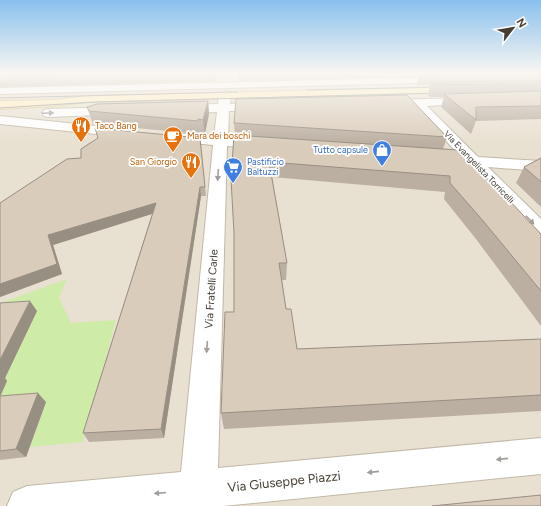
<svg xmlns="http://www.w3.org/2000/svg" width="541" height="506" viewBox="0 0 541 506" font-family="Figtree,sans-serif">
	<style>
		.residential { fill: #e8e0d1 }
		.green { fill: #cfeba8 }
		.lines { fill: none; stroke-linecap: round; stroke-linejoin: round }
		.minor-casing { stroke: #c2b8a8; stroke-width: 2 }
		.secondary-casing { stroke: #dac491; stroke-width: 2 }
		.minor { fill: #fff; fill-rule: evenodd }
		.secondary { fill: #ffeec1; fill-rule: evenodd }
		.tram { stroke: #949494; stroke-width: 1 }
		.wall { fill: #bbafa1 }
		.shaded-wall { fill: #988f83 }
		.building { fill: #d9ccbb; stroke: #988f83 }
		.oneway { fill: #a29e99 }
		.labels { text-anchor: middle; stroke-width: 3.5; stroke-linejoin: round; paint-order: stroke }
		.far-food-label { font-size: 9px; fill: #c56008; stroke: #fff; text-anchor: start }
		.far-shop-label { font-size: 9px; fill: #366cbe; stroke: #fff; text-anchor: end }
		.far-street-label { font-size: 9px; fill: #453e33; stroke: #fff }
		.street-label { font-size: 11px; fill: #453e33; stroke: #fff }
		.near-street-label { font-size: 13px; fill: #453e33; stroke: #fff }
	</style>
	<rect width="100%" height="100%" fill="#f3eee3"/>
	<!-- residential -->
	<path class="residential" d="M 0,73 L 541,73 L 541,506 L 0,506 Z"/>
	<!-- green -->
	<path class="green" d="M 67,279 L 59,298 L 71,323 L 116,320 L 83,442 L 30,447 L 46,402 L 0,397 L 7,381 L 0,382 L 0,303 Z"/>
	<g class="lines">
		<defs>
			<path id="minor" d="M 448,77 L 453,80 L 452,82 L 0,94 L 0,88 Z
				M 225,91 L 231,94 L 230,104 L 266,103 L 270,104 L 272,107 L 270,110 L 266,111 L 229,111 L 228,138 L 263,141 L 268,142 L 270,145 L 268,148 L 263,149 L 227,146 L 218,468 L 541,438 L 541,474 L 223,506 L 7,506 L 13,492 L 27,486 L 181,472 L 213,145 L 171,141 L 166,140 L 164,137 L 166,134 L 171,133 L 214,136 L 217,112 L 178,113 L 174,112 L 172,109 L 174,106 L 178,105 L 218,104 L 219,94 Z
				M 472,98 L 476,99 L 478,101 L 476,103 L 427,106 L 478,157 L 541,161 L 541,171 L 488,167 L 541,219 L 541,237 L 534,235 L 469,166 L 435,162 L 432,159 L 435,156 L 440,154 L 460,156 L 414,106 L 384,108 L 380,106 L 378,104 L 380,102 L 384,100 Z
				M 120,107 L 124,108 L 126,111 L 124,114 L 48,117 L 44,116 L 42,113 L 44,110 L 48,109 Z
				M 0,116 L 125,129 L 130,130 L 132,133 L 130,136 L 125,137 L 0,124 Z"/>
			<path id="secondary" d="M 458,87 L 462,88 L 463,90 L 462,92 L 88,102 L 53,106 L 0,109 L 0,101 L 53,100 L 88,96 Z"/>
		</defs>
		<!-- minor casing -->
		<use href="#minor" class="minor-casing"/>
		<!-- secondary casing -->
		<use href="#secondary" class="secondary-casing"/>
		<!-- minor -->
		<use href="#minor" class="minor"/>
		<!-- secondary -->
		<use href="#secondary" class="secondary"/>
		<!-- tram -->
		<path class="tram" d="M 307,90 L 441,87
			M 0,98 L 237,92
			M 0,108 L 95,102 L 440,93"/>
	</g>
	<!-- wall -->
	<path class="wall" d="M 0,73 L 217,73 L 216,81 L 0,87 Z
		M 238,73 L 380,73 L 379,77 L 239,81 Z
		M 403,73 L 541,73 L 541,119 L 476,121 L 471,134 L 441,107 L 444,97 L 430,97 L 428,95 L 430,85 L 417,85 L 419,76 L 407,77 Z
		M 208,101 L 209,114 L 205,133 L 200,133 L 200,134 L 93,124 L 87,107 Z
		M 234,123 L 447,137 L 443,149 L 541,234 L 541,326 L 476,239 L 444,199 L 445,192 L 272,177 L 287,263 L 286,280 L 282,280 L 286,309 L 297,349 L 541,339 L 541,411 L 224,429 L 221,413 L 234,312 L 235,135 Z
		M 200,138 L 206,196 L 201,196 L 164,438 L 89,442 L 83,433 L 152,214 L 53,245 L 62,274 L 0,297 L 81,158 Z
		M 541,158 L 541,207 L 516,183 L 524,167 Z
		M 0,303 L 37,311 L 5,378 L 7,381 L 0,396 L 46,402 L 26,457 L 0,460 Z"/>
	<!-- shaded-wall -->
	<path class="shaded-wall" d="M 215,73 L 217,73 L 216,81 Z
		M 208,101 L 209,114 L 205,133 L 203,120 Z
		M 200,187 L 201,196 L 164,438 L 161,429 Z
		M 156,203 L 158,212 L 53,245 L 62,274 L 0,297 L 0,284 L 48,235 Z
		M 30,301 L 37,311 L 5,378 L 7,381 L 0,397 L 0,360 Z
		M 38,393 L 46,402 L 26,457 L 16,449 Z"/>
	<!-- building -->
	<path class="building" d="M 0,73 L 105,73 L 0,75 Z
		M 473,73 L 522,73 L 420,74 Z
		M 541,81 L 541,83 L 433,85 L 431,83 Z
		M 541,91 L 541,106 L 476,107 L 476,120 L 444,94 Z
		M 407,95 L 447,137 L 234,123 L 236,99 Z
		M 208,101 L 203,120 L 198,119 L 198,121 L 89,111 L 87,107 L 97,104 Z
		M 95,128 L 200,138 L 205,187 L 200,187 L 161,429 L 83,433 L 156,203 L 48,235 L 57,264 L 0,284 L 0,203 L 67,159 L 81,158 L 81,149 L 98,138 Z
		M 234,135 L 458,150 L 507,198 L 541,234 L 541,291 L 484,222 L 450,183 L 450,176 L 269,162 L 287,263 L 279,263 L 286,309 L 291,309 L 297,349 L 541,339 L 541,395 L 221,413 L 225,312 L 234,312 L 234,233 L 231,179 Z
		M 541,158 L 541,182 L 524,167 Z
		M 30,301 L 0,360 L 0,303 Z
		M 38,393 L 16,449 L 0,451 L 0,396 Z
		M 541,495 L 541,506 L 432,506 Z"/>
	<!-- one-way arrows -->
	<defs><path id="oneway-solid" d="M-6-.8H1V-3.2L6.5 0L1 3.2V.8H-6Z"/></defs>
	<g class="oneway">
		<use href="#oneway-solid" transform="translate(48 113) rotate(-3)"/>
		<use href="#oneway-solid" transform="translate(218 175) rotate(94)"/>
		<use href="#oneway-solid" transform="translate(530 220) rotate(46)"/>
		<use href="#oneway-solid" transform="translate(207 347) rotate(94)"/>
		<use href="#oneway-solid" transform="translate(502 459) rotate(174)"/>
		<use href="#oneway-solid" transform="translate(373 472) rotate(174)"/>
		<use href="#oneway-solid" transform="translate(160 493) rotate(175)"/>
	</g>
	<!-- sky -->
	<linearGradient id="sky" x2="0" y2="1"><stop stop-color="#89c0ed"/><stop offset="0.51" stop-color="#faf7f2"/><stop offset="1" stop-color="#faf7f2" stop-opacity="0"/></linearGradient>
	<rect width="541" height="144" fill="url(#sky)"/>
	<!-- icons -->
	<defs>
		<symbol id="restaurant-pin" viewBox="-11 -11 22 30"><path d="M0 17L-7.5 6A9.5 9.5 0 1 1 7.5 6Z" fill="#e8710a" stroke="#fff"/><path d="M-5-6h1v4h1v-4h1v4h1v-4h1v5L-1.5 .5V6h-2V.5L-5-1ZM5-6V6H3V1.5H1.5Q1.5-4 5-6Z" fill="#fff"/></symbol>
		<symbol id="cafe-pin" viewBox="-11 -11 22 30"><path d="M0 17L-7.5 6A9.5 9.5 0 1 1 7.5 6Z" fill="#e8710a" stroke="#fff"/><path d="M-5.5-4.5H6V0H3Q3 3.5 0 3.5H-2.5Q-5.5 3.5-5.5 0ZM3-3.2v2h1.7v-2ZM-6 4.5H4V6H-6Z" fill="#fff"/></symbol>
		<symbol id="shop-pin" viewBox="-11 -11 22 30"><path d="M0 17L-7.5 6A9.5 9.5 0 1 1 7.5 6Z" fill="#3f7fe0" stroke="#fff"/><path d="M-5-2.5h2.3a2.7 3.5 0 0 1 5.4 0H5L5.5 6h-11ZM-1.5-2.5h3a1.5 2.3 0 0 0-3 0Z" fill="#fff"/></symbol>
		<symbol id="supermarket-pin" viewBox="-11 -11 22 30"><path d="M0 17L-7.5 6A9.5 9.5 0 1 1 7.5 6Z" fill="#3f7fe0" stroke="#fff"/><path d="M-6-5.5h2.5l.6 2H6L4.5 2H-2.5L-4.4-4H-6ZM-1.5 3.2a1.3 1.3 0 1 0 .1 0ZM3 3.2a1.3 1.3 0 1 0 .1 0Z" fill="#fff"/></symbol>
	</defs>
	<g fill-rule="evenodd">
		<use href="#restaurant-pin" x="70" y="115" width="22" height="30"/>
		<use href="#cafe-pin" x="162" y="125" width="22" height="30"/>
		<use href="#shop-pin" x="371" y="139" width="22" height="30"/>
		<use href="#restaurant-pin" x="180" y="151" width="22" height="30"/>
		<use href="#supermarket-pin" x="222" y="156" width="22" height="30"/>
	</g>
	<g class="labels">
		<!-- far-food labels -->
		<g class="far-food-label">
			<text x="95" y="129">Taco Bang</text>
			<text x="187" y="139">Mara dei boschi</text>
			<text x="177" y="165" text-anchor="end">San Giorgio</text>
		</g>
		<!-- far-shop labels -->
		<g class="far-shop-label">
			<text x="368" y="153">Tutto capsule</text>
			<text x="247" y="165" text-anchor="start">Pastificio<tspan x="247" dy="10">Baltuzzi</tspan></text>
		</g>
		<!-- far-street labels -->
		<g class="far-street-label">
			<text transform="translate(479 167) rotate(46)" y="3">Via Evangelista Torricelli</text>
		</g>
		<!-- street labels -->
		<g class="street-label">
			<text transform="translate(211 289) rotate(-86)" y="4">Via Fratelli Carle</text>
		</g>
		<!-- near-street labels -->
		<g class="near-street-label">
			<text transform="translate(284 481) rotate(-6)" y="5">Via Giuseppe Piazzi</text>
		</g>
	</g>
	<!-- north arrow -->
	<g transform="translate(513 28) rotate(59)" stroke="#ffffff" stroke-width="3" paint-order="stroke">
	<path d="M0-3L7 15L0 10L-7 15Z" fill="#453e33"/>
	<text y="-6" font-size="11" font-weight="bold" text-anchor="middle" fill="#453e33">N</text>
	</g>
</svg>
